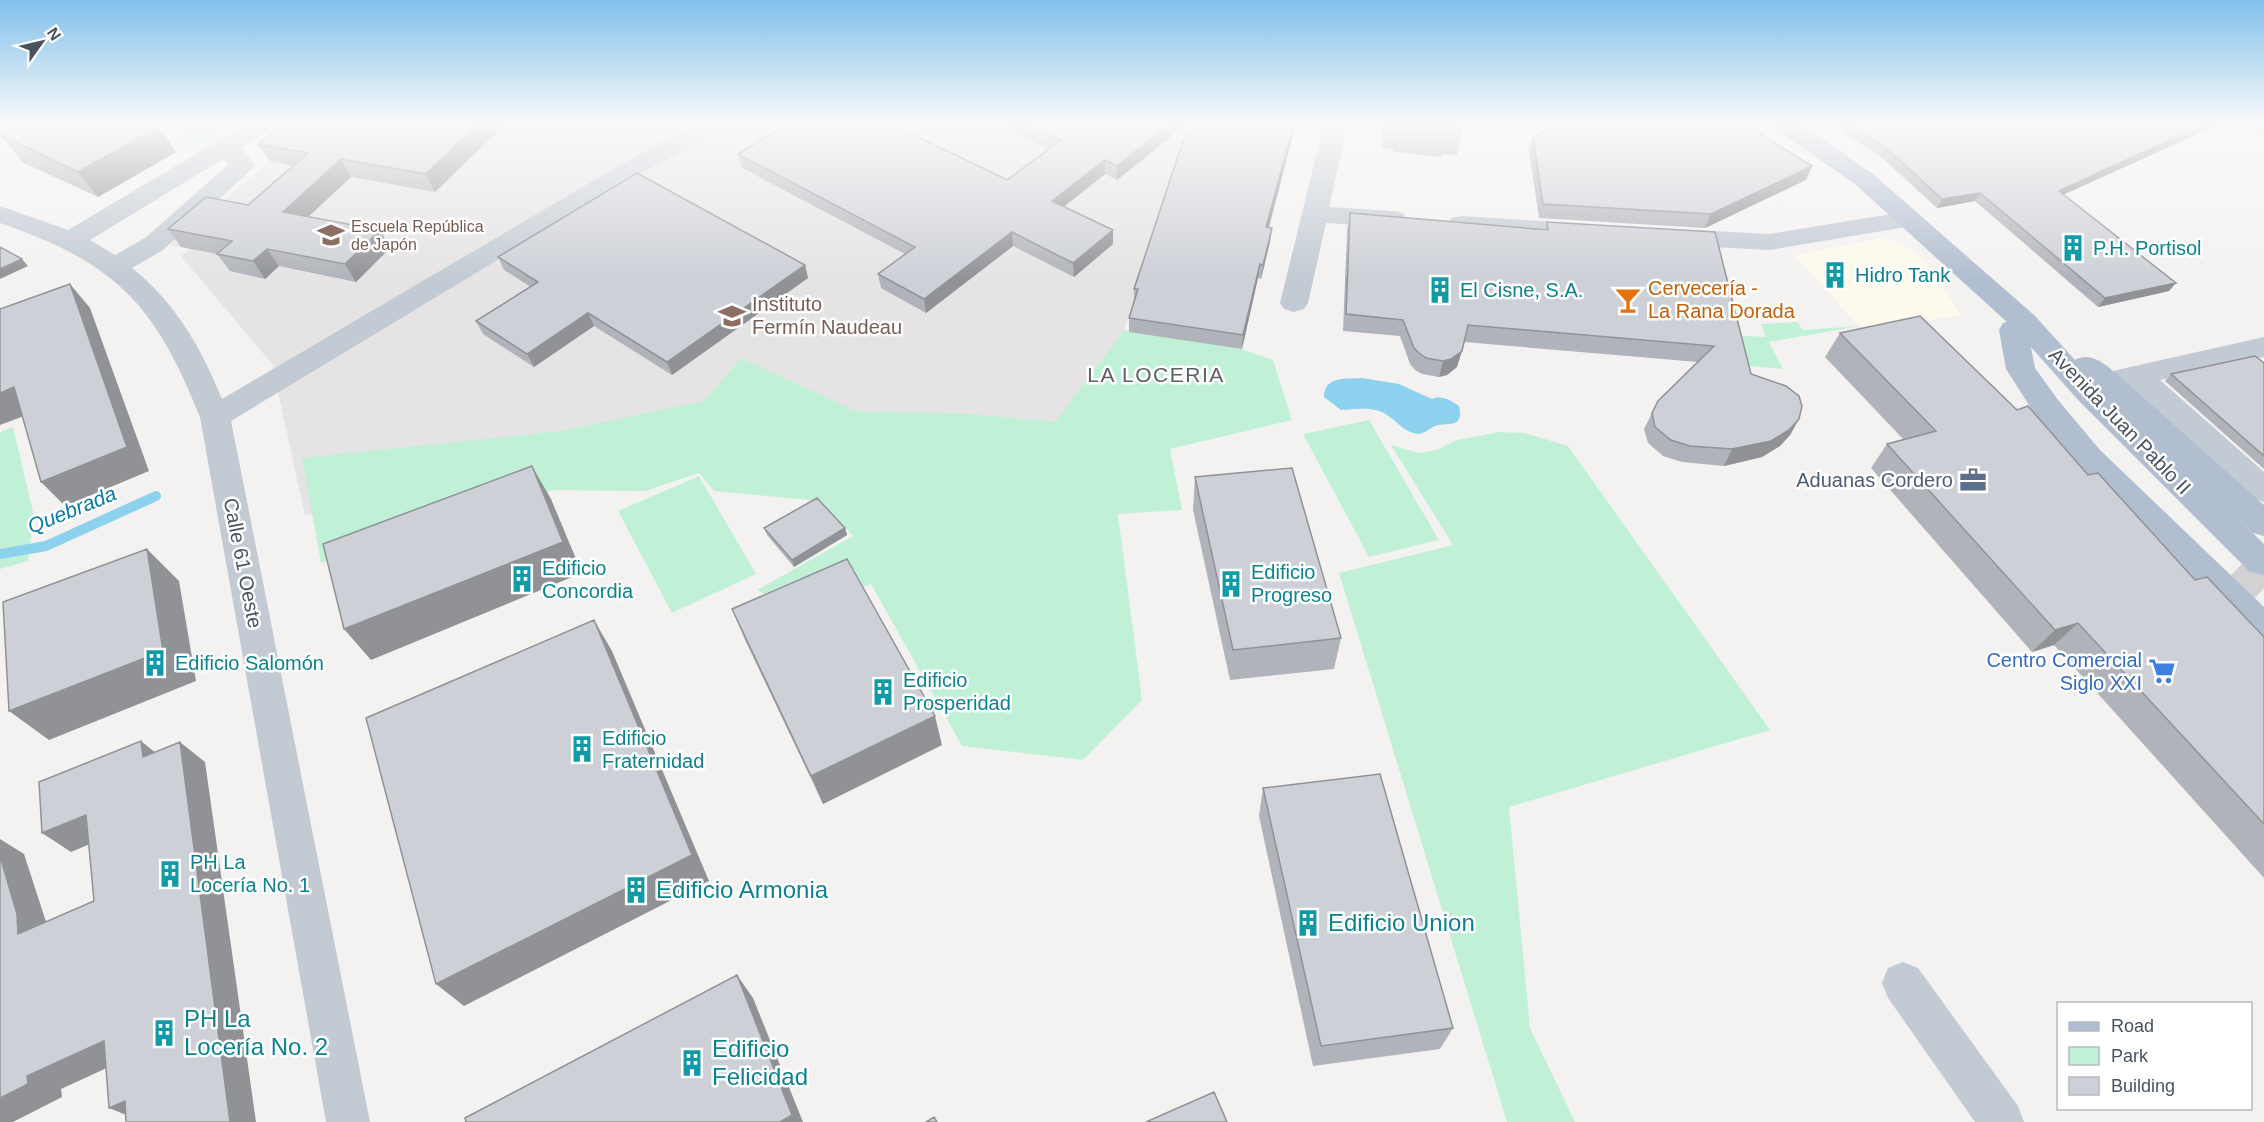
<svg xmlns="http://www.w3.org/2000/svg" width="2264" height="1122" viewBox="0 0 2264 1122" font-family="Helvetica,sans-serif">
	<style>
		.commercial { fill: #fdf9ec }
		.education { fill: #e5e3e3 }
		.green { fill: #c0f1d7 }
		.water { fill: #8cd2ef }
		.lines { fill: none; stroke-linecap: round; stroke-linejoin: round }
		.stream { stroke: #8cd2ef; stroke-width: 10 }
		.major-tunnel { stroke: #d2d2d4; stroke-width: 33; stroke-dasharray: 33 16; stroke-linecap: butt }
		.minor { fill: #c2cad3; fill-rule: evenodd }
		.major { fill: #b1bed0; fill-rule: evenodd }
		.wall { fill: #b0b3b9 }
		.shaded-wall { fill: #909296 }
		.building { fill: #cdd0d7; stroke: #909296; stroke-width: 1.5 }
		.labels { text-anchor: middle; stroke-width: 5; stroke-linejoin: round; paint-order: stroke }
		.far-education-label { font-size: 16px; fill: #785e54; stroke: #fff; text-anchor: start }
		.culture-label { font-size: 20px; fill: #0d838f; stroke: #fff; text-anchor: start }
		.food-label { font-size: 20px; fill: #c56008; stroke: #fff; text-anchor: start }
		.education-label { font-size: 20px; fill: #785e54; stroke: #fff; text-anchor: start }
		.street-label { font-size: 20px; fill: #495360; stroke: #fff }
		.service-label { font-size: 20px; fill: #4e5e75; stroke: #fff; text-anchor: end }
		.shop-label { font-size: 20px; fill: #366cbe; stroke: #fff; text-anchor: end }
		.neighbourhood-label { font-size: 21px; letter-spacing: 1.5px; fill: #5e6167; stroke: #fff }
		.water-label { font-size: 21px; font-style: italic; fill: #097baa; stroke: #fff }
		.near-culture-label { font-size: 24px; fill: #0d838f; stroke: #fff; text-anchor: start }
	</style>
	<rect width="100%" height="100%" fill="#f4f2f1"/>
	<!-- commercial -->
	<path class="commercial" d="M 1881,238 L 1899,242 L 1917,253 L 1931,268 L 1961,315 L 1892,327 L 1859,326 L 1795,255 Z"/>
	<!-- education -->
	<path class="education" d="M 514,123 L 1194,123 L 1124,330 L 1056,422 L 708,467 L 645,491 L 380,488 L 305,516 L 272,364 L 181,256 L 190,249 L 170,245 L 303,133 L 472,139 Z"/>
	<!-- green -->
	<path class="green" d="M 174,123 L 234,123 L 186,151 Z
		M 1797,322 L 1803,330 L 1859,326 L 1769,342 L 1783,369 L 1675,360 L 1673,343 L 1729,335 L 1766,337 L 1761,324 Z
		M 1124,330 L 1242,349 L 1273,360 L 1292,420 L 1170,449 L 1182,510 L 1118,514 L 1142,700 L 1083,760 L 962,746 L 871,584 L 797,611 L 757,590 L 853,536 L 820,501 L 714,491 L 699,473 L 645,491 L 554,490 L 321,563 L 302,458 L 561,431 L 704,401 L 741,358 L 856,411 L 968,414 L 1055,422 Z
		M 1369,420 L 1439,540 L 1369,557 L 1303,434 Z
		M 13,427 L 34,516 L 28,561 L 0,569 L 0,432 Z
		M 1500,432 L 1525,433 L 1568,446 L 1770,730 L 1509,807 L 1530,1028 L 1575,1122 L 1507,1122 L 1339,573 L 1453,545 L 1391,445 L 1419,453 L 1436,450 L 1457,440 Z
		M 699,476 L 756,574 L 672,613 L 618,511 Z"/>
	<!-- water -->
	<path class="water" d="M 1362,378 L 1399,384 L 1432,399 C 1442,395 1450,400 1459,406 C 1464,427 1451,423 1438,425 C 1432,426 1426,433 1419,434 C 1401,431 1401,424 1387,415 C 1375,406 1355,409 1341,410 L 1324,397 C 1324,376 1346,379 1362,378 Z"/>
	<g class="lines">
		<!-- stream -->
		<path class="stream" d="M 0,554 L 46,546 L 156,496"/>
		<!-- major-tunnel -->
		<path class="major-tunnel" d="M 2237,569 L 2264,595"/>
		<!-- minor -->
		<path class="minor" d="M 248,123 L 278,123 L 274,128 L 241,148 L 255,164 L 252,169 L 163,250 L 132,268 C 175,302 202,349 222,399 L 620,165 L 697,123 L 728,123 L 724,128 L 638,175 L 231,421 L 370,1122 L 326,1122 L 200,417 C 155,304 116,263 0,223 L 0,206 L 68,230 ZM 223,159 L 229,164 L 145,238 L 115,255 L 90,240 Z
			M 1324,123 L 1348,123 L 1329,207 L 1394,211 L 1403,213 L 1407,219 L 1403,225 L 1394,227 L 1326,223 L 1308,303 L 1304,309 L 1294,312 L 1284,309 L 1280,303 Z
			M 2244,123 L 2264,123 L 2264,135 L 2256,133 Z
			M 1909,211 L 1918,213 L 1922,219 L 1918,225 L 1769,250 L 1673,245 L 1664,243 L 1660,237 L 1664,231 L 1673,229 L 1769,234 Z
			M 1461,216 L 1589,224 L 1598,226 L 1602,232 L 1598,238 L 1589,240 L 1452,230 L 1448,224 L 1452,218 Z
			M 2264,337 L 2264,357 L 2160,380 L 2264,472 L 2264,502 L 2253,498 L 2130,387 L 2108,392 L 2098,389 L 2093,382 L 2098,375 L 2108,372 Z
			M 1903,962 L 1918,968 L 2018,1106 L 2024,1122 L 1975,1122 L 1888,998 L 1882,983 L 1888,968 Z"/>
		<!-- major -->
		<path class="major" d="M 1770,123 L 1799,123 L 1873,174 L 2035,316 L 2075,360 C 2092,351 2105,365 2118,375 L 2264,505 L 2264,536 L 2253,533 L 2229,510 L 2264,544 L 2264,575 L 2250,572 L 2079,401 L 2031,347 L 2035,368 L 2058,400 L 2100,450 L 2264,607 L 2264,643 L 2252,639 L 2078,466 L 2036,416 L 2006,369 L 1999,330 L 2003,323 L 2007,322 L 1855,184 L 1774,128 Z"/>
	</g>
	<!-- wall -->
	<path class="wall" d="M 284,123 L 514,123 L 500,129 L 435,192 L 351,177 L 308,217 L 380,230 L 390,248 L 356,282 L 279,266 L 265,279 L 230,271 L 217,254 L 181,247 L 168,229 L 248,205 L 293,166 L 270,161 L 258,144 Z
		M 995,123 L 1188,123 L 1117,180 L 1105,174 L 1064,207 L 1113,244 L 1074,277 L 1013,246 L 926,313 L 881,288 L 878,274 L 905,254 L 742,168 L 738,154 L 798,125 L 1007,180 L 1049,149 Z
		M 1189,123 L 1296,123 L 1269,228 L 1270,242 L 1261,279 L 1258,278 L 1242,349 L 1129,332 L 1129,318 L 1134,301 L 1134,289 Z
		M 1383,123 L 1464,123 L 1457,155 L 1443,154 L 1442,157 L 1393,152 L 1393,149 L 1382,148 Z
		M 1826,123 L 2216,123 L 2215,126 L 2064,194 L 2169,291 L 2098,307 L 1975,201 L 1937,208 L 1879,155 Z
		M 2,136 L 176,152 L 98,197 L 22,162 Z
		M 1533,137 L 1812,166 L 1806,180 L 1705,228 L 1539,218 L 1529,150 Z
		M 1350,213 L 1545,230 L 1547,222 L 1751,374 L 1799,419 L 1790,435 L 1780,446 L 1762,457 L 1724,466 L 1682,462 L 1663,456 L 1648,443 L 1644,429 L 1658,401 L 1698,362 L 1464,342 L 1457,367 L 1447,375 L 1439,377 L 1422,374 L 1415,370 L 1410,364 L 1400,336 L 1343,331 L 1347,230 Z
		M 498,257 L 805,265 L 808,278 L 672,375 L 594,326 L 534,367 L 483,334 L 476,321 L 531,287 L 504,270 Z
		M 1840,333 L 2017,410 L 2088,475 L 2195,580 L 2264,637 L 2264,878 L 2054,645 L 2032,652 L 1871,468 L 1887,444 L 1904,440 L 1825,357 Z
		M 2264,363 L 2264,469 L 2165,381 L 2171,374 Z
		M 1195,477 L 1341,638 L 1334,669 L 1230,680 L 1193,510 Z
		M 764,528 L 845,528 L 847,535 L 794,567 L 767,535 Z
		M 732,609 L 942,745 L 823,804 L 745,640 Z
		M 1263,788 L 1453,1028 L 1440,1049 L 1313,1066 L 1259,816 Z"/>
	<!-- shaded-wall -->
	<path class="shaded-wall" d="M 479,123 L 514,123 L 500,129 L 435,192 L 426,174 Z
		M 1171,123 L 1188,123 L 1117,180 L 1117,166 Z
		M 1294,123 L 1296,123 L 1265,241 L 1266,227 Z
		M 2207,123 L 2216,123 L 2215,126 L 2054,199 L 2059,191 Z
		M 159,127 L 176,152 L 98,197 L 78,172 Z
		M 341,159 L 351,177 L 294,230 L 283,212 Z
		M 1105,160 L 1105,174 L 1053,215 L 1052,201 Z
		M 1812,166 L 1806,180 L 1705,228 L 1711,214 Z
		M 1980,193 L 1975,201 L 1937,208 L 1942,199 Z
		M 1272,228 L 1270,242 L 1261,279 L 1263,265 Z
		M 380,230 L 390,248 L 356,282 L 345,264 Z
		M 1113,230 L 1113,244 L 1074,277 L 1073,263 Z
		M 1012,232 L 1013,246 L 926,313 L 924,299 Z
		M 267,249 L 279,266 L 265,279 L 253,261 Z
		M 22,259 L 28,266 L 0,279 L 0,269 Z
		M 1260,264 L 1258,278 L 1242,349 L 1243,335 Z
		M 805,265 L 808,278 L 672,375 L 667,362 Z
		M 2176,283 L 2169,291 L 2098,307 L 2105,298 Z
		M 70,284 L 90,308 L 149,471 L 65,506 L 41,482 Z
		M 588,313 L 594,326 L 534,367 L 527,354 Z
		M 1462,351 L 1457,367 L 1447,375 L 1439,377 L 1443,361 Z
		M 14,387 L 37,411 L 0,425 L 0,393 Z
		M 1799,419 L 1790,435 L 1780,446 L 1762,457 L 1724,466 L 1732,449 Z
		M 532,466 L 551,499 L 582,573 L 371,660 L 344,629 Z
		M 845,528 L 847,535 L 794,567 L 792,560 Z
		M 147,549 L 179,581 L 196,681 L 49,740 L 9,711 Z
		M 594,620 L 612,651 L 709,881 L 464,1006 L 436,984 Z
		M 2078,623 L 2054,645 L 2032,652 L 2055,630 Z
		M 935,716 L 942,745 L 823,804 L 811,776 Z
		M 141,741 L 167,762 L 143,757 Z
		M 180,742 L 205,762 L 256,1122 L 230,1122 Z
		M 86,815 L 114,834 L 71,852 L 42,833 Z
		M 0,839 L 24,854 L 49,931 L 18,934 L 0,856 Z
		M 737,975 L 753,998 L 803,1122 L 780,1122 Z
		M 104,1041 L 135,1055 L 61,1089 L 62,1097 L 13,1122 L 0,1122 L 0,1098 L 27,1076 Z
		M 125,1101 L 141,1121 L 109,1108 Z"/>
	<!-- building -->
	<path class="building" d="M 27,123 L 151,123 L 159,127 L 78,172 L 2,136 Z
		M 284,123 L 479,123 L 426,174 L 341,159 L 283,212 L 380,230 L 345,264 L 267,249 L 253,261 L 217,254 L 232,241 L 168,229 L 206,197 L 248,205 L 308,153 L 258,144 Z
		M 789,123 L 794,123 L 798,125 L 801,123 L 890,123 L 1007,180 L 1061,140 L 1024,123 L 1171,123 L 1117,166 L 1105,160 L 1052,201 L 1113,230 L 1073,263 L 1012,232 L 924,299 L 878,274 L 915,247 L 738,154 Z
		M 1189,123 L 1294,123 L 1266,227 L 1272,228 L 1263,265 L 1260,264 L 1243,335 L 1129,318 L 1138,289 L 1134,289 Z
		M 1565,123 L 1743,123 L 1812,166 L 1711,214 L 1543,204 L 1533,137 Z
		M 1844,123 L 2207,123 L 2059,191 L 2176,283 L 2105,298 L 1980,193 L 1942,199 L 1884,146 Z
		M 637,173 L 805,265 L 667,362 L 588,313 L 527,354 L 476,321 L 538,282 L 498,257 Z
		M 1350,213 L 1548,230 L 1547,222 L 1715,232 L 1751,374 L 1786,386 L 1799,396 L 1802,406 L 1799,419 L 1789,430 L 1771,441 L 1732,449 L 1690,446 L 1671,440 L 1655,427 L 1652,413 L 1658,401 L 1714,346 L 1468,325 L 1462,351 L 1451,359 L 1443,361 L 1426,358 L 1419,353 L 1414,348 L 1403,320 L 1346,314 Z
		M 0,247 L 22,259 L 0,269 Z
		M 70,284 L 127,447 L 41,482 L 14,387 L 0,393 L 0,309 Z
		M 1920,316 L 2017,410 L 2028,406 L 2088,475 L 2098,473 L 2195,580 L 2207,577 L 2264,637 L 2264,824 L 2078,623 L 2055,630 L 1887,444 L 1936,431 L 1840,333 Z
		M 2255,356 L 2264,363 L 2264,456 L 2171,374 Z
		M 532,466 L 563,542 L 344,629 L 323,544 Z
		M 1292,468 L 1341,638 L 1233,650 L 1195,477 Z
		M 817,498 L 845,528 L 792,560 L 764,528 Z
		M 147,549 L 163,651 L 9,711 L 3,602 Z
		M 847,559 L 935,716 L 811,776 L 732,609 Z
		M 594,620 L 692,855 L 436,984 L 366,718 Z
		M 141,741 L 143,757 L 180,742 L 230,1122 L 126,1122 L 125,1101 L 109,1108 L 104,1041 L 27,1076 L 28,1084 L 0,1098 L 0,856 L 17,914 L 18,934 L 94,901 L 86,815 L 42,833 L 39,782 Z
		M 1380,774 L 1453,1028 L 1321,1046 L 1263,788 Z
		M 737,975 L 792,1115 L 780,1122 L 466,1122 L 465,1118 Z
		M 1214,1092 L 1227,1122 L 1146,1122 Z
		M 934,1117 L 937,1122 L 926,1122 Z"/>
	<!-- sky -->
	<linearGradient id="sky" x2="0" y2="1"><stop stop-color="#83c0eb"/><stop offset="0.44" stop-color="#faf9f9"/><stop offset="1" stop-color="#faf9f9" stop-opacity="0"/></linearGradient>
	<rect width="2264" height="280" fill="url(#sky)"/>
	<!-- icons -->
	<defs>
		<symbol id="school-bare" viewBox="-9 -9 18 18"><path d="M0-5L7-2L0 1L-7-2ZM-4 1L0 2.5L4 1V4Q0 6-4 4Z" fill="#8d6e63" stroke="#fff" stroke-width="2.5" paint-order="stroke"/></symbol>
		<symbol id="building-bare" viewBox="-9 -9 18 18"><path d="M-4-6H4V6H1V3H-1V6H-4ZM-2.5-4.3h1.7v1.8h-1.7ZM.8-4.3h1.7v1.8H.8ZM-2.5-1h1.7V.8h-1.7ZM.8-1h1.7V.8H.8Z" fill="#0f9aa8" stroke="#fff" stroke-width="2.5" paint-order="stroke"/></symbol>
		<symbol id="bar-bare" viewBox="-9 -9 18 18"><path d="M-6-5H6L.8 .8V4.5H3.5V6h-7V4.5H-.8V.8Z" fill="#e8710a" stroke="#fff" stroke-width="2.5" paint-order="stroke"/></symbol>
		<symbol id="office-bare" viewBox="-9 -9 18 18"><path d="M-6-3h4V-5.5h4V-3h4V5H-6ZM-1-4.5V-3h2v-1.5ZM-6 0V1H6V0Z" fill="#5c6f8a" stroke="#fff" stroke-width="2.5" paint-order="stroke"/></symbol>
		<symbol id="supermarket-bare" viewBox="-9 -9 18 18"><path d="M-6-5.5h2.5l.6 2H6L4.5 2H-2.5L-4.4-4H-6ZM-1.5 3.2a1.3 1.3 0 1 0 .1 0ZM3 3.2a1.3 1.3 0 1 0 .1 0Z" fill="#3f7fe0" stroke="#fff" stroke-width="2.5" paint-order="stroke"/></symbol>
	</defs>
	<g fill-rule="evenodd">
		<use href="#school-bare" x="312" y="216" width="38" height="38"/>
		<use href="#building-bare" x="2054" y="229" width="38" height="38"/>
		<use href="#building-bare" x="1816" y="256" width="38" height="38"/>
		<use href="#building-bare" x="1421" y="271" width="38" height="38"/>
		<use href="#bar-bare" x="1609" y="281" width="38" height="38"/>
		<use href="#school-bare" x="713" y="297" width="38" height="38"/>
		<use href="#office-bare" x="1954" y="461" width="38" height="38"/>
		<use href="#building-bare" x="503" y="560" width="38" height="38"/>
		<use href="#building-bare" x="1212" y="565" width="38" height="38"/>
		<use href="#building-bare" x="136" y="644" width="38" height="38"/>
		<use href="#supermarket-bare" x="2143" y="652" width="38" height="38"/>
		<use href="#building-bare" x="864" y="673" width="38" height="38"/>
		<use href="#building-bare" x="563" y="730" width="38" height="38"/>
		<use href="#building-bare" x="151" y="855" width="38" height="38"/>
		<use href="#building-bare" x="617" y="871" width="38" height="38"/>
		<use href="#building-bare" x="1289" y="904" width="38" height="38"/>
		<use href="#building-bare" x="145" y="1014" width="38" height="38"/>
		<use href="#building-bare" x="673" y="1044" width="38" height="38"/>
	</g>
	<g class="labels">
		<!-- far-education labels -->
		<g class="far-education-label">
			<text x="351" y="232">Escuela República<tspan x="351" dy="18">de Japón</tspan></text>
		</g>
		<!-- culture labels -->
		<g class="culture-label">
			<text x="2093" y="255">P.H. Portisol</text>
			<text x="1855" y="282">Hidro Tank</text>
			<text x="1460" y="297">El Cisne, S.A.</text>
			<text x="542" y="575">Edificio<tspan x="542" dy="23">Concordia</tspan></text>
			<text x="1251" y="579">Edificio<tspan x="1251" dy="23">Progreso</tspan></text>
			<text x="175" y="670">Edificio Salomón</text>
			<text x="903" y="687">Edificio<tspan x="903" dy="23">Prosperidad</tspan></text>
			<text x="602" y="745">Edificio<tspan x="602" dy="23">Fraternidad</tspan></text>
			<text x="190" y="869">PH La<tspan x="190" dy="23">Locería No. 1</tspan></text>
		</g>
		<!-- food labels -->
		<g class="food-label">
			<text x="1648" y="295">Cervecería -<tspan x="1648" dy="23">La Rana Dorada</tspan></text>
		</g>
		<!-- education labels -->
		<g class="education-label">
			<text x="752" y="311">Instituto<tspan x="752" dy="23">Fermín Naudeau</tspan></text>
		</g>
		<!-- street labels -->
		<g class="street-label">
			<text transform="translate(2120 421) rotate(46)" y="7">Avenida Juan Pablo II</text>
			<text transform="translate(243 563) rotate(79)" y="7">Calle 61 Oeste</text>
		</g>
		<!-- service labels -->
		<g class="service-label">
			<text x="1953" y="487">Aduanas Cordero</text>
		</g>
		<!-- shop labels -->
		<g class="shop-label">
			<text x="2142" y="667">Centro Comercial<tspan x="2142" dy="23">Siglo XXI</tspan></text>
		</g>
		<!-- neighbourhood labels -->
		<g class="neighbourhood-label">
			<text x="1156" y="382">LA LOCERIA</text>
		</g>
		<!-- water labels -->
		<g class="water-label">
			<text transform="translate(72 510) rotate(-22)" y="7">Quebrada</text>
		</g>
		<!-- near-culture labels -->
		<g class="near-culture-label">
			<text x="656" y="898">Edificio Armonia</text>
			<text x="1328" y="931">Edificio Union</text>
			<text x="184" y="1027">PH La<tspan x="184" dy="28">Locería No. 2</tspan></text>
			<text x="712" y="1057">Edificio<tspan x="712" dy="28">Felicidad</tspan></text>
		</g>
	</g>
	<!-- legend -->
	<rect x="2057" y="1002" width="195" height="108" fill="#ffffff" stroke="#b6babf" stroke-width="1.5"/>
	<rect x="2069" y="1022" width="30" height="9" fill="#b1bed0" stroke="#b6babf" stroke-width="1.5"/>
	<text x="2111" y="1032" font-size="18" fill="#495360">Road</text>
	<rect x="2069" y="1047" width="30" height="18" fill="#c0f1d7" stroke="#b6babf" stroke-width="1.5"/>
	<text x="2111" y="1062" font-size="18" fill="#495360">Park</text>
	<rect x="2069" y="1077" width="30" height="18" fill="#cdd0d7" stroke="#b6babf" stroke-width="1.5"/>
	<text x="2111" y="1092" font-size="18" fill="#495360">Building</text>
	<!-- north arrow -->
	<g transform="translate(42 42) rotate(56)" stroke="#ffffff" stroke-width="4.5" paint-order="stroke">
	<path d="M0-4.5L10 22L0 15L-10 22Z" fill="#495360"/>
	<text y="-9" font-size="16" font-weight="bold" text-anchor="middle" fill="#495360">N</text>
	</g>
</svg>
